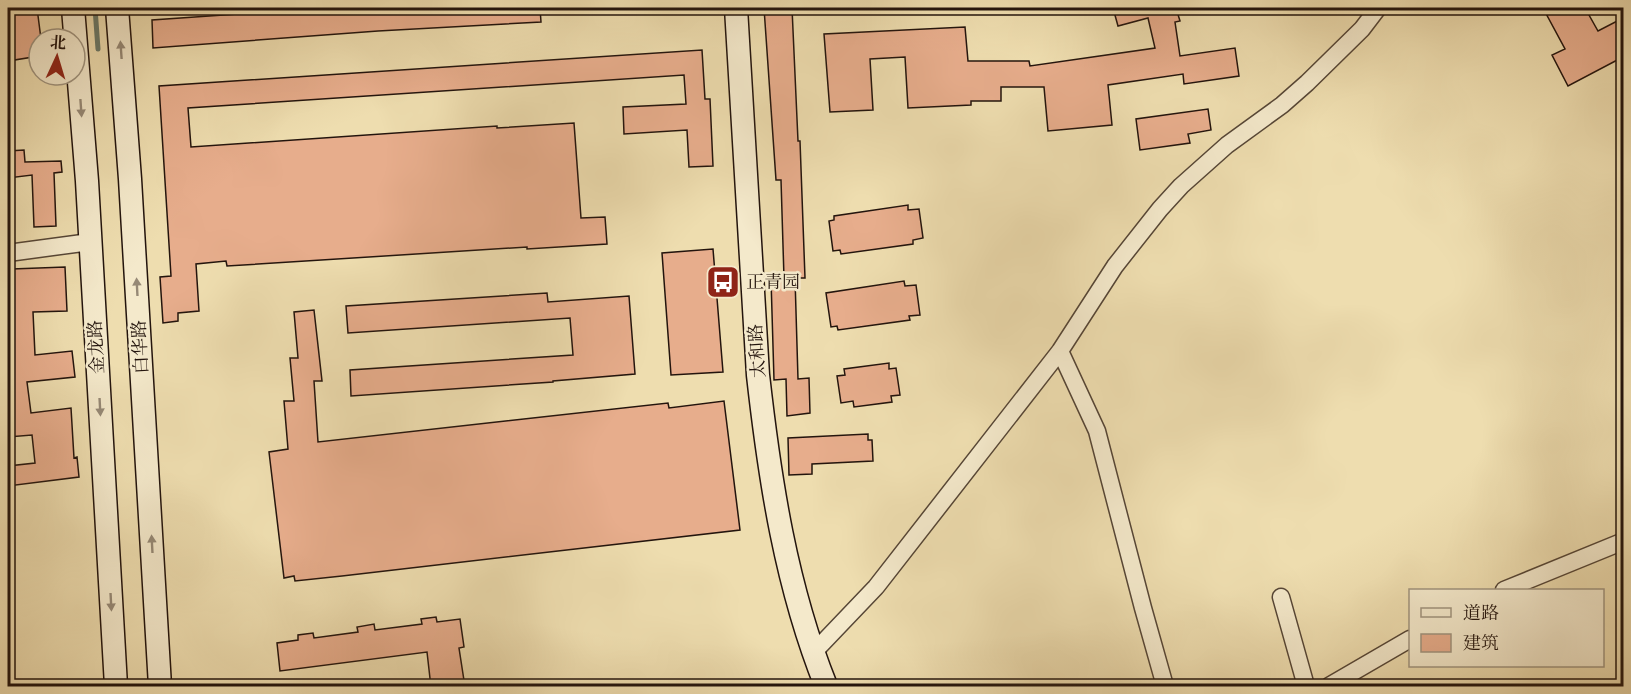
<svg xmlns="http://www.w3.org/2000/svg" width="1631" height="694" viewBox="0 0 1631 694" font-family="Cardo,'Noto Serif SC',serif">
	<style>
		.lines { fill: none; stroke-linecap: round; stroke-linejoin: round }
		.stream { stroke: #6a7969; stroke-width: 5 }
		.building { fill: #e7ad8c; stroke: #23140d; stroke-width: 1.5 }
		.street-casing { stroke: #564636; stroke-width: 19 }
		.secondary-casing { stroke: #23140d; stroke-width: 25 }
		.street { stroke: #f4e9cb; stroke-width: 16 }
		.secondary { stroke: #f4e9cb; stroke-width: 22 }
		.oneway { fill: #968976 }
		.labels { text-anchor: middle; stroke-width: 5; stroke-linejoin: round; paint-order: stroke }
		.poi-label { font-size: 18px; fill: #23140d; stroke: #f4e9cb; text-anchor: start }
		.street-label { font-size: 18px; fill: #23140d; stroke: #f4e9cb }
	</style>
	<rect width="100%" height="100%" fill="#eeddaf"/>
	<filter id="stains"><feTurbulence type="fractalNoise" baseFrequency=".00333" numOctaves="4"/><feColorMatrix values="0 0 0 0 .2 0 0 0 0 .09 0 0 0 0 .02 0 0 0 .5 -.17"/></filter>
	<radialGradient id="worn" r=".72"><stop offset=".6" stop-color="#630" stop-opacity="0"/><stop offset="1" stop-color="#630" stop-opacity=".3"/></radialGradient>
	<g class="lines">
		<!-- stream -->
		<path class="stream" d="M 95,8 L 98,49"/>
	</g>
	<!-- building -->
	<path class="building" d="M 8,8 L 37,8 L 41,39 L 39,39 L 39,56 L 8,61 Z
		M 324,8 L 540,8 L 541,22 L 378,31 L 153,48 L 152,20 Z
		M 764,8 L 792,8 L 798,141 L 800,141 L 805,278 L 784,278 L 781,180 L 776,180 Z
		M 1113,8 L 1176,8 L 1180,21 L 1175,22 L 1180,56 L 1235,48 L 1239,76 L 1184,84 L 1183,74 L 1108,85 L 1112,125 L 1048,131 L 1044,87 L 1001,87 L 1001,101 L 971,101 L 971,105 L 908,108 L 905,57 L 870,59 L 873,110 L 830,112 L 824,34 L 965,27 L 968,61 L 1029,61 L 1030,66 L 1155,48 L 1148,18 L 1118,26 Z
		M 1543,8 L 1585,8 L 1598,31 L 1623,18 L 1623,57 L 1568,86 L 1552,55 L 1565,49 Z
		M 702,50 L 705,99 L 710,99 L 713,166 L 689,167 L 687,130 L 624,134 L 623,107 L 686,104 L 684,75 L 188,108 L 191,147 L 497,126 L 497,128 L 574,123 L 581,218 L 605,217 L 607,244 L 527,249 L 527,247 L 227,266 L 226,261 L 196,264 L 199,311 L 178,313 L 178,321 L 163,323 L 160,277 L 171,276 L 159,86 Z
		M 1208,109 L 1211,130 L 1188,134 L 1190,143 L 1140,150 L 1136,119 Z
		M 24,150 L 25,162 L 61,161 L 62,172 L 54,173 L 56,226 L 34,227 L 32,175 L 8,178 L 8,151 Z
		M 908,205 L 908,210 L 919,209 L 923,238 L 913,240 L 913,244 L 841,254 L 840,250 L 833,251 L 829,221 L 834,220 L 834,216 Z
		M 713,249 L 723,372 L 671,375 L 662,253 Z
		M 65,267 L 67,311 L 33,312 L 35,355 L 72,351 L 75,377 L 27,382 L 31,413 L 71,408 L 74,458 L 77,457 L 79,477 L 8,486 L 8,466 L 35,463 L 32,435 L 8,437 L 8,280 L 12,269 Z
		M 795,278 L 798,379 L 809,378 L 810,413 L 787,416 L 786,379 L 774,380 L 771,279 Z
		M 904,281 L 905,286 L 916,285 L 920,315 L 909,316 L 910,320 L 838,330 L 837,326 L 831,327 L 826,293 Z
		M 547,293 L 548,302 L 629,296 L 635,374 L 553,381 L 553,382 L 351,396 L 350,370 L 573,355 L 570,318 L 348,333 L 346,306 Z
		M 314,310 L 322,381 L 314,381 L 318,442 L 668,403 L 669,408 L 724,401 L 740,530 L 342,576 L 295,581 L 294,576 L 284,578 L 269,452 L 288,449 L 284,401 L 294,401 L 290,358 L 298,358 L 294,312 Z
		M 889,363 L 889,369 L 896,368 L 900,395 L 891,396 L 892,402 L 854,407 L 853,401 L 841,403 L 837,376 L 845,375 L 844,369 Z
		M 868,434 L 868,440 L 872,440 L 873,461 L 812,464 L 812,474 L 789,475 L 788,438 Z
		M 436,617 L 437,622 L 460,619 L 464,647 L 459,648 L 465,687 L 431,687 L 427,652 L 280,671 L 277,643 L 298,640 L 298,635 L 313,633 L 314,638 L 358,632 L 357,627 L 374,624 L 375,630 L 422,624 L 421,619 Z"/>
	<g class="lines">
		<defs>
			<path id="street" d="M 8,253 L 90,242
				M 1060,351 L 1097,431 L 1143,608 L 1165,686
				M 1504,590 L 1624,541
				M 1281,597 L 1306,686
				M 813,653 L 876,587 L 1060,351 L 1115,266 L 1160,209 L 1181,186 L 1227,145 L 1282,105 L 1307,83 L 1362,29 L 1378,8
				M 1329,686 L 1410,639
				M 1623,686 L 1624,686"/>
			<path id="secondary" d="M 73,8 L 87,181 L 116,686
				M 117,8 L 130,179 L 160,686
				M 736,8 L 758,375 C 770,482 786,586 826,686"/>
		</defs>
		<!-- street casing -->
		<use href="#street" class="street-casing"/>
		<!-- secondary casing -->
		<use href="#secondary" class="secondary-casing"/>
		<!-- street -->
		<use href="#street" class="street"/>
		<!-- secondary -->
		<use href="#secondary" class="secondary"/>
	</g>
	<!-- one-way arrows -->
	<defs><path id="oneway-solid" d="M-6-.8H1V-3.2L6.5 0L1 3.2V.8H-6Z" transform="scale(1.5)"/></defs>
	<g class="oneway">
		<use href="#oneway-solid" transform="translate(121 50) rotate(-94)"/>
		<use href="#oneway-solid" transform="translate(81 108) rotate(86)"/>
		<use href="#oneway-solid" transform="translate(137 287) rotate(-93)"/>
		<use href="#oneway-solid" transform="translate(100 407) rotate(87)"/>
		<use href="#oneway-solid" transform="translate(152 544) rotate(-93)"/>
		<use href="#oneway-solid" transform="translate(111 602) rotate(87)"/>
	</g>
	<!-- icons -->
	<defs>
		<symbol id="bus-square" viewBox="-11 -11 22 22"><rect x="-9" y="-9" width="18" height="18" rx="4" fill="#8f2418" stroke="#f4e9cb"/><path d="M-5-6H5V4H4V6H2V4H-2V6H-4V4H-5ZM-3.5-4V0h7V-4ZM-3.5 1.2v1.5H-2V1.2ZM2 1.2v1.5H3.5V1.2Z" fill="#fff"/></symbol>
	</defs>
	<g fill-rule="evenodd">
		<use href="#bus-square" x="704" y="263" width="38" height="38"/>
	</g>
	<g class="labels">
		<!-- poi labels -->
		<g class="poi-label">
			<text x="746" y="288">正青园</text>
		</g>
		<!-- street labels -->
		<g class="street-label">
			<text transform="translate(96 347) rotate(-93)" y="6">金龙路</text>
			<text transform="translate(140 347) rotate(-93)" y="6">白华路</text>
			<text transform="translate(757 351) rotate(-94)" y="6">太和路</text>
		</g>
	</g>
	<!-- margin -->
	<rect width="1631" height="694" fill="none" stroke="#eeddaf" stroke-width="30"/>
	<rect x="9" y="9" width="1613" height="676" fill="none" stroke="#23140d" stroke-width="3"/>
	<rect x="15" y="15" width="1601" height="664" fill="none" stroke="#23140d" stroke-width="1.5"/>
	<!-- legend -->
	<rect x="1409" y="589" width="195" height="78" fill="#f4e9cb" stroke="#a0947f" stroke-width="1.5"/>
	<rect x="1421" y="608" width="30" height="9" fill="#f4e9cb" stroke="#a0947f" stroke-width="1.5"/>
	<text x="1463" y="619" font-size="18" fill="#23140d">道路</text>
	<rect x="1421" y="634" width="30" height="18" fill="#e7ad8c" stroke="#a0947f" stroke-width="1.5"/>
	<text x="1463" y="649" font-size="18" fill="#23140d">建筑</text>
	<!-- north arrow -->
	<g transform="translate(57 57) rotate(4)"><circle r="28" fill="#f4e9cb" stroke="#a0947f" stroke-width="1.5"/>
	<path d="M0-4.5L10 22L0 15L-10 22Z" fill="#8f2418"/>
	<text y="-9" font-size="16" font-weight="bold" text-anchor="middle" fill="#23140d">北</text>
	</g>
	<rect width="100%" height="100%" filter="url(#stains)"/>
	<rect width="100%" height="100%" fill="url(#worn)"/>
</svg>
